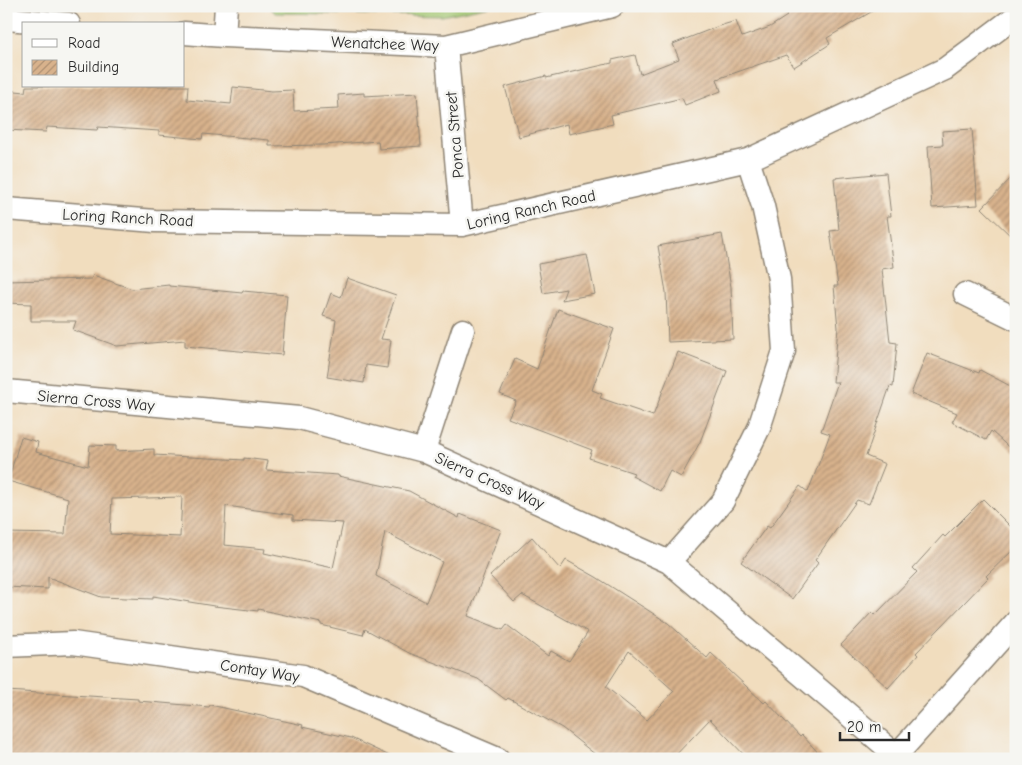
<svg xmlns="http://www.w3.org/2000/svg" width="1022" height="765" viewBox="0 0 1022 765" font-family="'Comic Neue',sans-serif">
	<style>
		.grass { fill: url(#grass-tufts); stroke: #67784e }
		.building { fill: url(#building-hatch); fill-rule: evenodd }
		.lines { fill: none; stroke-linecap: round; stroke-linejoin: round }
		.minor-casing { stroke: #8e8474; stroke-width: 25 }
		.minor { stroke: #fff; stroke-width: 22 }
		.labels { text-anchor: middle; stroke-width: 5; stroke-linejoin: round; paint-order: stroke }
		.street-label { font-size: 16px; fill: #2b2b2b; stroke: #f6f6f2 }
	</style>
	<defs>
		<pattern id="grass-tufts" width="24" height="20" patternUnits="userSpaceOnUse" patternTransform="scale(1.25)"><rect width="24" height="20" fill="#a3c670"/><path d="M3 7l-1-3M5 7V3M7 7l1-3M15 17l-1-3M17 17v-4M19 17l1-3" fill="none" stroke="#8caa61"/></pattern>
		<pattern id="building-hatch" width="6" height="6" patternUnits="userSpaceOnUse" patternTransform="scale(1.25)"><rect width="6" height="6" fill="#d8b28c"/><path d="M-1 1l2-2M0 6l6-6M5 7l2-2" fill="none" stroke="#af9173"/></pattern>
	</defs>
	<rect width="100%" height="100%" fill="#f6f6f2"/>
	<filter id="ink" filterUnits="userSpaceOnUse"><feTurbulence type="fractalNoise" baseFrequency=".02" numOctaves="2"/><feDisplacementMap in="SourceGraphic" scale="10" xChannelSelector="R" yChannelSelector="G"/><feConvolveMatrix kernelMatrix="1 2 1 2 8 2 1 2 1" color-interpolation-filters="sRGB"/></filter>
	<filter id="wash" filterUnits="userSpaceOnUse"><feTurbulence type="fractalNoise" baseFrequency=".0096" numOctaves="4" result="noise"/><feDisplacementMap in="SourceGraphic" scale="20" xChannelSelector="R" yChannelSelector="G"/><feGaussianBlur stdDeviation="1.12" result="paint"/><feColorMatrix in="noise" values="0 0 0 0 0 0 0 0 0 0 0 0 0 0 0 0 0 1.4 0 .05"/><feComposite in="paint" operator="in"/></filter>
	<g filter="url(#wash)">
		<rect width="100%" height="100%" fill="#f1ddbe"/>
		<!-- grass -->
		<path class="grass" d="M 269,6 L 490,6 L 442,16 L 275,13 Z"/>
		<g id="blocks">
			<!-- building -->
			<path class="building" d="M 780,6 L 881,6 L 827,38 L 830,44 L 794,67 L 786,55 L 717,79 L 721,91 L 685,105 L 682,98 L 611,115 L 613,124 L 569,134 L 567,124 L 519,137 L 505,87 L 546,76 L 546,78 L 612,63 L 612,60 L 635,55 L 640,74 L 679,59 L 673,44 L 719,26 L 736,21 L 742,37 L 770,27 L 787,16 Z
				M 26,86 L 188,86 L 187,100 L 231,104 L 233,87 L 272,91 L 293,90 L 294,111 L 339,109 L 338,95 L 364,93 L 364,96 L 417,93 L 421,146 L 379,149 L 378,141 L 323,145 L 269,146 L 269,140 L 203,134 L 202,139 L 159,135 L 159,131 L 98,127 L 97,130 L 47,127 L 46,132 L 6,130 L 6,90 L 25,92 Z
				M 972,129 L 978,205 L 932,208 L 928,146 L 943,145 L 942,131 Z
				M 886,173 L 891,216 L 887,216 L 894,267 L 882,269 L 890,342 L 897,343 L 893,387 L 890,386 L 866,456 L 885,464 L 869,504 L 857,500 L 815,560 L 818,563 L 792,599 L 741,562 L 767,526 L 770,528 L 800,486 L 808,492 L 830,434 L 821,431 L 838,382 L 833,382 L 838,328 L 834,286 L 838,286 L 830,231 L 839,230 L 834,178 Z
				M 1016,173 L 1016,241 L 982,208 Z
				M 722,234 L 731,287 L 733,339 L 668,342 L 666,292 L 658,246 Z
				M 587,255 L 595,294 L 562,300 L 566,289 L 543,293 L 538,264 Z
				M 93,275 L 132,289 L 169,285 L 169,286 L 242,293 L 243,291 L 287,295 L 282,355 L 185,346 L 185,340 L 117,346 L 73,330 L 76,321 L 31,321 L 31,304 L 6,303 L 6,281 L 91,279 Z
				M 347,278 L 396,295 L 381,339 L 391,340 L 387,368 L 366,365 L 364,383 L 327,377 L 336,320 L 323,316 L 331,293 L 341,297 Z
				M 558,309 L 614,329 L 592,390 L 602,394 L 600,398 L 653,416 L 678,352 L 727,371 L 700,442 L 681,477 L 670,471 L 660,491 L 632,476 L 634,473 L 589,458 L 592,450 L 508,418 L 516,401 L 500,394 L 515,359 L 537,369 Z
				M 927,353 L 979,373 L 980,370 L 1016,389 L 1016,454 L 991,431 L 986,440 L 952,422 L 957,413 L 911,394 Z
				M 21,437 L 38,442 L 36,452 L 88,466 L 90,445 L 116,446 L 116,451 L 154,449 L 154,455 L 244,460 L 244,458 L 268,461 L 266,470 L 338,475 L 338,476 L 409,491 L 459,518 L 460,514 L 501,530 L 468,616 L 503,630 L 507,625 L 548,656 L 551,651 L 569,661 L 588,632 L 522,595 L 514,602 L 490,576 L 532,537 L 560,569 L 566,560 L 596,577 L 668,623 L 707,658 L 711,653 L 764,703 L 766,701 L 800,737 L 802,735 L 824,759 L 748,759 L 710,719 L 672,759 L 601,759 L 562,728 L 508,698 L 506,700 L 478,679 L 409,653 L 365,629 L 363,635 L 321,625 L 321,623 L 258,609 L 258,611 L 214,606 L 153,596 L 153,599 L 101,597 L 48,577 L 48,589 L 6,587 L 6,533 L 65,534 L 68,498 L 8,481 ZM 182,497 L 180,537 L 110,534 L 112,499 ZM 226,506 L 293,515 L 293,520 L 343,523 L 333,568 L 264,553 L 265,549 L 224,545 ZM 385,532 L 442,562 L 426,602 L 376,576 ZM 629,651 L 674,691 L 647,720 L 606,687 Z
				M 983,499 L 1016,532 L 1016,547 L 986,576 L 988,578 L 916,653 L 918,655 L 888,688 L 841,645 L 872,612 L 875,615 L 917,572 L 913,568 L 943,535 L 945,537 Z
				M 6,691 L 138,699 L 138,701 L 209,707 L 210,705 L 303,725 L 302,727 L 351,738 L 396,759 L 6,759 Z"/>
		</g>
	</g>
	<g filter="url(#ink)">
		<use href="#blocks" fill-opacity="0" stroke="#8e8474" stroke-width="1"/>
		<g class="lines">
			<defs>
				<path id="minor" d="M 6,19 L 69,24
					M 184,33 L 224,36 L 446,46 L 612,6
					M 224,36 L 226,6
					M 446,46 L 462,225
					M 6,209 L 155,221 L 462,225 L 748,160 L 945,69 L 1016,16
					M 965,294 L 1016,319
					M 6,391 L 299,418 L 424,451 L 669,562 L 896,755
					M 424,451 L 463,330
					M 669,562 L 723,501 L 759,428 L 784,351 L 779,279 L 763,206 L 748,160
					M 6,646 L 73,643 L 303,676 L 498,759
					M 893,759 L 1016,622"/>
			</defs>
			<!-- minor casing -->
			<use href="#minor" class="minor-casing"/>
			<!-- minor -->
			<use href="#minor" class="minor"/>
		</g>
	</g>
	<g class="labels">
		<!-- street labels -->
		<g class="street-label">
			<text transform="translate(385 43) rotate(2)" y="6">Wenatchee Way</text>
			<text transform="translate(454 135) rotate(-95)" y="6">Ponca Street</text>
			<text transform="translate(531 209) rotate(-13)" y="6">Loring Ranch Road</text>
			<text transform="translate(128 217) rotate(3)" y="6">Loring Ranch Road</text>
			<text transform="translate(96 400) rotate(5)" y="6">Sierra Cross Way</text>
			<text transform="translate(490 480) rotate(24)" y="6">Sierra Cross Way</text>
			<text transform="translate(260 670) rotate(9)" y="6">Contay Way</text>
		</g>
	</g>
	<!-- margin -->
	<rect width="1022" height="765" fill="none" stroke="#f6f6f2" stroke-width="25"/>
	<!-- legend -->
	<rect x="22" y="22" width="162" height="65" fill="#f6f6f2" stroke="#a5a5a2"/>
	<rect x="32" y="39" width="25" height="8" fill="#ffffff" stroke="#a5a5a2"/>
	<text x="68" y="48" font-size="15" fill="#2b2b2b">Road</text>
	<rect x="32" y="60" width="25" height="15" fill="url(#building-hatch)" stroke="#a5a5a2"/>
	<text x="68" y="72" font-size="15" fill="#2b2b2b">Building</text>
	<!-- scale -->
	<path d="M840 732v8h69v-8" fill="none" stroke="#2b2b2b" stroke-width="2.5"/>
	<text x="847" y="732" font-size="15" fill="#2b2b2b" stroke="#f6f6f2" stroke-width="4" paint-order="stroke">20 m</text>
</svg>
